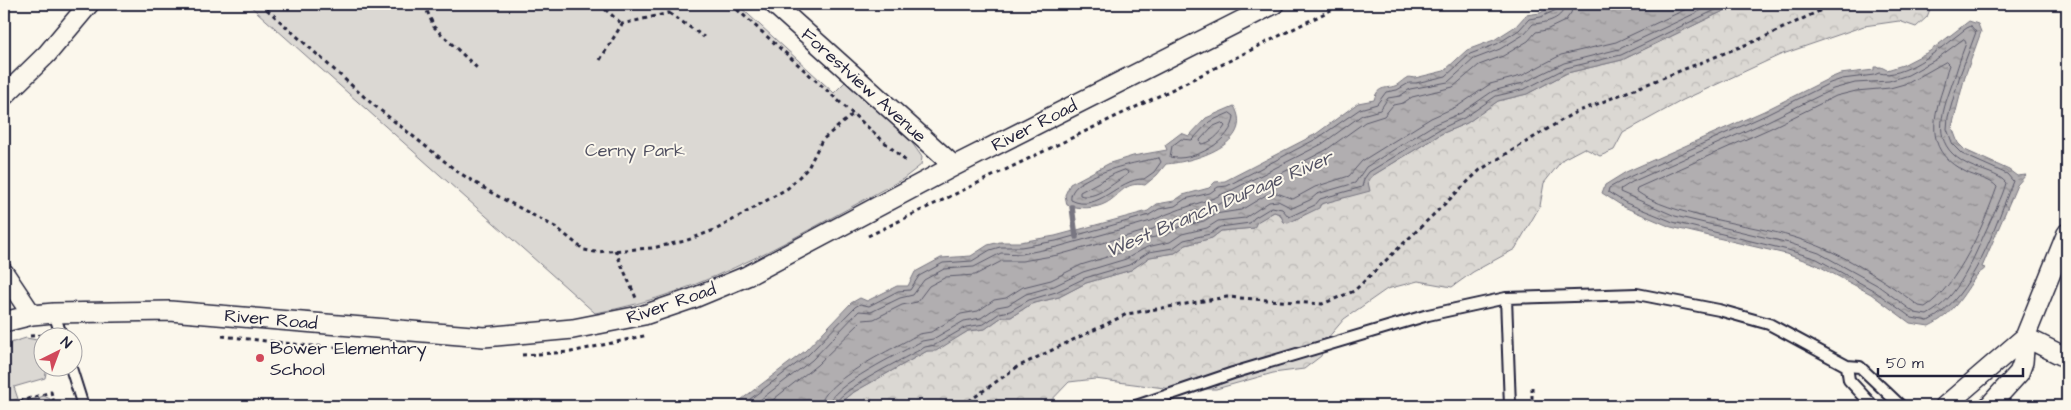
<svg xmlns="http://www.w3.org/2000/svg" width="2071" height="410" viewBox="0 0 2071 410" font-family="'Architects Daughter',sans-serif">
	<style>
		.green { fill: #dbd8d3; stroke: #7e7d87 }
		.forest { fill: url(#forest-crowns); stroke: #7e7d87 }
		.water { fill: url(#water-ripples); stroke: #787681 }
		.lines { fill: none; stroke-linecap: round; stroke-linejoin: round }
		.shore { stroke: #5b5a6a; stroke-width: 1 }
		.stream { stroke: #787681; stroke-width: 5.5 }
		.lane-casing { stroke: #22223b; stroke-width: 14 }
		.street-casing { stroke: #22223b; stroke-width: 22 }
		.path { stroke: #22223b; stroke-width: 3; stroke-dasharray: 4 4; stroke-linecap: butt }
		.lane { stroke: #fbf7ec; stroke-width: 10 }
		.street { stroke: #fbf7ec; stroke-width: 19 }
		.poi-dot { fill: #d1495b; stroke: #fbf7ec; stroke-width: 2 }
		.labels { text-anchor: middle; stroke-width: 4; stroke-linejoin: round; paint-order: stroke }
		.street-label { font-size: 18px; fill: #22223b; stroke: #fbf7ec }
		.park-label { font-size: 18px; fill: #505061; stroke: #fbf7ec }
		.poi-label { font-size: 18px; fill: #22223b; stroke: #fbf7ec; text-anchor: start }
		.water-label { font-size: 19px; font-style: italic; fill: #545364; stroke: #fbf7ec }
	</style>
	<defs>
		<pattern id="forest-crowns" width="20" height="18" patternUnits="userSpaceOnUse" patternTransform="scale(1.25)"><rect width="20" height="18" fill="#dbd8d3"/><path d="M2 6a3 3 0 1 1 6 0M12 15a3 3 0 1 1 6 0" fill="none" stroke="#bcb9b6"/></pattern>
		<pattern id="water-ripples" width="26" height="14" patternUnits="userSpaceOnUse" patternTransform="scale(1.25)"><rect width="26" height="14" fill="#b1aeb0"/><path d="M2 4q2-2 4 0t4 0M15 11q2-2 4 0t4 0" fill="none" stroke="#908d90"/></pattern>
	</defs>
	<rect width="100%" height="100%" fill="#fbf7ec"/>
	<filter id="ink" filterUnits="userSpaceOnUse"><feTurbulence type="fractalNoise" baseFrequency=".02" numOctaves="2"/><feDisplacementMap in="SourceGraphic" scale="10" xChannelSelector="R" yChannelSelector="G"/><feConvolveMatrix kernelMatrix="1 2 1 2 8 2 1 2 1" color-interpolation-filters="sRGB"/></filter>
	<g filter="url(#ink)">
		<!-- green -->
		<path class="green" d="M 248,4 L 737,4 L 834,93 L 845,82 L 910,140 L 922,157 L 921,165 L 903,179 C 804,231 707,294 595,313 Z
			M 26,338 L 37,340 L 42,344 L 42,368 L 47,368 L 45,378 L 14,387 L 18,399 L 4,403 L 4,345 Z
			M 44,396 L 50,399 L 52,406 L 10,406 Z"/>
		<!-- forest -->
		<path class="forest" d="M 1738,4 L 1932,4 L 1927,17 L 1916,27 L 1899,21 L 1864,26 L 1780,55 L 1683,100 L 1623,133 L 1614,150 L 1600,156 L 1584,148 L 1563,159 L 1544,183 L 1540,206 L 1515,249 L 1473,272 L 1452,287 L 1418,281 L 1387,289 L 1344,319 L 1327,339 L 1321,356 L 1304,369 L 1273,373 L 1216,389 L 1172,389 L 1095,379 L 1069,382 L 1046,406 L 837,406 L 854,392 L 927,351 L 936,350 L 968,331 L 985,329 L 1002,317 L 1011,317 L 1031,304 L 1059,297 L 1086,283 L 1131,270 L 1150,257 L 1175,253 L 1186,245 L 1212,238 L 1221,231 L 1254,228 L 1256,222 L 1274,212 L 1280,214 L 1284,222 L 1321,204 L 1369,190 L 1368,182 L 1372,176 L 1441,134 L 1467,123 L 1498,101 L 1527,94 L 1567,73 L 1622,60 Z"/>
		<!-- water -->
		<path class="water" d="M 1558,4 L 1738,4 L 1622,60 L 1567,73 L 1527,94 L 1498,101 L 1467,123 L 1441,134 L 1372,176 L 1368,182 L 1370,191 L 1321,204 L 1319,208 L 1288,223 L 1284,222 L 1280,214 L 1274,212 L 1257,222 L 1254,228 L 1221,231 L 1212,238 L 1186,245 L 1175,253 L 1150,257 L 1131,270 L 1086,283 L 1059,297 L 1031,304 L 1011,317 L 1002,317 L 985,329 L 968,331 L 936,351 L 927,351 L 854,392 L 837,406 L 733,406 L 805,351 L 851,303 L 860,298 L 867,301 L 897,286 L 908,286 L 915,272 L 941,258 L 971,256 L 988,245 L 1000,242 L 1020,242 L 1055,236 L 1148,211 L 1157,204 L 1174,201 L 1183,195 L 1209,188 L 1215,182 L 1225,181 L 1316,134 L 1358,103 L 1374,100 C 1378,84 1387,90 1397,85 C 1401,82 1404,79 1408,77 L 1415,78 L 1444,71 L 1467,50 L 1494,40 L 1516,26 L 1526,15 L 1540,13 Z
			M 1969,21 L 1978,24 L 1981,32 L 1965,76 L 1952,127 L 1958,143 L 1965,150 L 2009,170 L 2017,176 L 2026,175 L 2017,185 L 1982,267 L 1985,268 C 1983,272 1980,271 1977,275 C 1962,296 1954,314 1929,326 L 1910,323 L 1871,294 L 1815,264 L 1786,254 L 1671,227 L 1624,207 L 1602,193 L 1605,185 L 1626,172 L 1764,111 L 1828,79 L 1840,74 L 1874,70 L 1874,67 L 1881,67 L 1887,70 L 1903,65 L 1930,51 Z
			M 1234,106 C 1256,144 1193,162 1166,164 L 1157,175 L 1145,185 C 1124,181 1121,195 1106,203 C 1095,209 1079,209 1067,205 L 1065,195 L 1070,184 L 1110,163 L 1133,156 L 1167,150 L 1165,145 L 1181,133 L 1189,136 L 1206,118 Z"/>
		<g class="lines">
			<!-- shore -->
			<path class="shore" d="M 1971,26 L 1976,32 L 1960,75 L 1948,117 L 1947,129 L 1953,145 L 1962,154 L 2007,174 L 2013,181 C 1996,224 1973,299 1928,321 L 1912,318 L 1873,290 L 1817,259 L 1788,250 L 1673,222 L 1626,203 L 1608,192 L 1609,188 L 1629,177 L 1766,115 L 1830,83 L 1842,79 L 1874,75 L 1879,73 C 1903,79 1937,51 1955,37 C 1961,33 1965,28 1971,26 Z
				M 1964,39 L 1966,43 C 1960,58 1956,74 1950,90 C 1939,121 1933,147 1969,165 C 1979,170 2000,174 2006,183 C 2002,198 1994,212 1988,226 C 1973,258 1960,297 1927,315 L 1915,313 L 1877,285 L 1819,253 L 1789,243 L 1675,216 L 1620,192 L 1621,189 L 1632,182 L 1768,121 L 1833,89 L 1855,83 L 1889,81 L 1908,75 L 1935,60 Z
				M 1946,62 L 1949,65 C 1946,72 1945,80 1943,88 C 1931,123 1927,153 1966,172 C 1975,177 1991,179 1997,187 C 1984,224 1958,286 1925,307 L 1919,306 C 1880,277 1840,251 1793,237 C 1750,224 1670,216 1636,191 L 1637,188 L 1771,128 L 1836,96 L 1856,91 L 1890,88 L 1908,83 Z
				M 1230,113 L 1234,116 C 1233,141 1192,163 1170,157 L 1172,146 L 1181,139 L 1192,140 L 1209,122 Z
				M 1222,123 L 1225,126 C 1220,134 1210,144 1201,144 L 1200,140 L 1212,127 Z
				M 1159,158 L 1161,162 L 1154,172 L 1144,179 C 1118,178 1098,214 1071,200 C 1067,175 1141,161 1159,158 Z
				M 1125,170 L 1128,172 L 1127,175 C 1114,182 1095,201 1080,195 L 1080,192 L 1114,174 Z
				M 741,406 L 808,355 L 855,307 L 860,304 L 869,306 L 898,291 L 910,290 L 919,276 L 943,263 L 972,261 L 990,250 L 1000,247 L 1021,247 L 1056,241 L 1149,215 L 1159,209 L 1175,206 L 1185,199 L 1210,193 L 1218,187 L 1227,186 L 1318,138 L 1360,109 L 1377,104 L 1386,92 L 1397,90 L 1409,83 L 1416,83 L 1446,76 L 1470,54 L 1497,44 L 1519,30 L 1529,19 L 1541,17 L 1556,10 L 1559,4
				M 752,406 L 812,360 L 859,311 L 871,312 L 900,298 L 913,295 L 924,280 L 944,269 L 974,267 L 1001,253 L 1022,254 L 1057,247 L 1151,221 C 1170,212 1190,206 1211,199 C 1218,197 1222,193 1230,191 L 1322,144 L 1362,115 L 1380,110 L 1388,98 L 1400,96 L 1410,89 L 1448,82 L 1474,59 L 1500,49 L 1523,35 L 1533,24 C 1546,23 1564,19 1565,4
				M 765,406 L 817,365 L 863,320 L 874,319 L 902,305 L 917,302 L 929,286 L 946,277 L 975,275 L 1002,261 L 1022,261 L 1058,255 L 1153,229 L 1164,222 L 1179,219 L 1191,212 L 1214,206 L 1234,198 L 1326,150 L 1365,122 L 1384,116 L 1393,105 L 1403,103 L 1412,97 L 1453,87 L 1479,65 L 1503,56 L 1528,41 L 1536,32 L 1546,30 L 1565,21 L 1571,13 L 1573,4
				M 821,406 C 821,381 897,347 919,334 L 931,332 L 961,314 L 978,311 L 994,300 L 1006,298 L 1023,287 L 1051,280 L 1081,265 L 1123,252 L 1144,239 L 1167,235 L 1179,227 L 1204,221 L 1215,214 L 1241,210 L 1266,195 L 1277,193 L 1293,199 L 1315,187 L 1349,176 L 1362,161 L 1431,118 L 1458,106 L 1490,84 L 1521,76 L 1561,55 L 1616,42 L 1697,4
				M 828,406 C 829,386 903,352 922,341 L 933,339 L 964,321 L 981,318 L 997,307 L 1008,305 L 1026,294 L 1054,286 L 1083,272 L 1126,259 L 1147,247 L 1170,242 L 1182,234 L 1207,228 L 1218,221 L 1245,218 L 1269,202 L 1278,201 L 1292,208 L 1310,200 L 1317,194 L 1355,183 L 1366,167 L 1435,124 L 1461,113 L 1493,91 L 1523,83 L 1564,63 L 1619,49 L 1715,4
				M 834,406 C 836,391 909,356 925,347 L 935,345 L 966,327 L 984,324 L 1000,313 L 1010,311 L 1029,300 L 1056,292 L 1085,278 L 1129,265 L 1149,252 L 1173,248 L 1184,240 L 1210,234 L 1220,227 L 1250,223 L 1254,218 L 1272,207 L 1282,209 L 1289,217 L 1315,205 L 1320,199 L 1362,187 L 1364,179 L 1369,172 L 1438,130 L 1464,118 L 1496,96 L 1525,89 L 1566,68 L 1621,55 L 1728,4"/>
			<!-- stream -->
			<path class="stream" d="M 1072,207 L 1076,237"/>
			<defs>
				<path id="lane" d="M 1506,298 L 1637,294 L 1719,310 L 1769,324 L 1847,366
					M 54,313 L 62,338
					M 71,368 L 83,406
					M 1136,406 L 1233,373 L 1428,315 L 1506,298 L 1510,406
					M 1873,406 L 1849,380 L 1847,366 L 1860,367 L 1901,406"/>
				<path id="street" d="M 774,4 L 954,166
					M 4,96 L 47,54 L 89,4
					M 4,273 L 32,315
					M 4,322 L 32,315 L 54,313 L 170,311 L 484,337 L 573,329 L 644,315 L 694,298 L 747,276 L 954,166 L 1274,4
					M 2025,337 L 2067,358
					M 1945,406 L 2025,337
					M 1989,406 L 2019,373 L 2023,362 L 2025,337 L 2067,233"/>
			</defs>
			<!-- lane casing -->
			<use href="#lane" class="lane-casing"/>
			<!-- street casing -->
			<use href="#street" class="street-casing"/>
			<!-- path -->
			<path class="path" d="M 261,4 L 370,102 L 458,172 L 492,193 L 557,228 L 584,250 L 595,252 L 652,248 L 685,241 L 717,229 L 788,188 L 808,168 L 822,140 L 853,114 L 908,163
				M 424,4 L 434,27 L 477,68
				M 557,4 L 560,7 L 563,4
				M 599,4 L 622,24
				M 731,4 L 853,114
				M 669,13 L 704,37
				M 600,60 L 622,24 L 669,13 L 670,4
				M 868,236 L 1169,91 L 1343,4
				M 615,250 L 636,298
				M 30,336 L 46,335
				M 222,336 L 311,346 L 378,349
				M 522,355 L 571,352 L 648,335
				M 1532,387 L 1532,406
				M 4,406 L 51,392 L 55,406
				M 962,406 L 1017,367 L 1127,314 L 1227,297 L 1322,304 L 1354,291 L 1480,170 L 1572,114 L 1760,39 L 1834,4"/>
			<!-- lane -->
			<use href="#lane" class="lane"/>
			<!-- street -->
			<use href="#street" class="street"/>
		</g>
	</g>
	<!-- markers -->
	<circle class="poi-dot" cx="260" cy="358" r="5"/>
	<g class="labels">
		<!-- street labels -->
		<g class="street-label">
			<text transform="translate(864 85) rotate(42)" y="6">Forestview Avenue</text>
			<text transform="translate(1034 125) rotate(-27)" y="6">River Road</text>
			<text transform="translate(671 303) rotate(-19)" y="6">River Road</text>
			<text transform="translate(271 319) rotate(5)" y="6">River Road</text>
		</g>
		<!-- park labels -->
		<g class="park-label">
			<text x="635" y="156">Cerny Park</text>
		</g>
		<!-- poi labels -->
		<g class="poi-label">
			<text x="270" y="354">Bower Elementary<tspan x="270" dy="21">School</tspan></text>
		</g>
		<!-- water labels -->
		<g class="water-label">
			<text transform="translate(1219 203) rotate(-23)" y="7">West Branch DuPage River</text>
		</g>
	</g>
	<!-- margin -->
	<rect width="2071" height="410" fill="none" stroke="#fbf7ec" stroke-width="20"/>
	<rect x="10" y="10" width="2051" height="390" fill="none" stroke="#22223b" stroke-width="2" filter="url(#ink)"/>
	<!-- north arrow -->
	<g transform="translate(58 352) rotate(42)"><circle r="24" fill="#fbf7ec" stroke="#a4a2a5"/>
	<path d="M0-4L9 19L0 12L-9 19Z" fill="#d1495b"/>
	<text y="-8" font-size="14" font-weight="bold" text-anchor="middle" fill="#22223b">N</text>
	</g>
	<!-- scale -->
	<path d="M1878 368v8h145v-8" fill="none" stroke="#22223b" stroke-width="2.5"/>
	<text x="1886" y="368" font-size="15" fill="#22223b" stroke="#fbf7ec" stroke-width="4" paint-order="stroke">50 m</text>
</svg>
